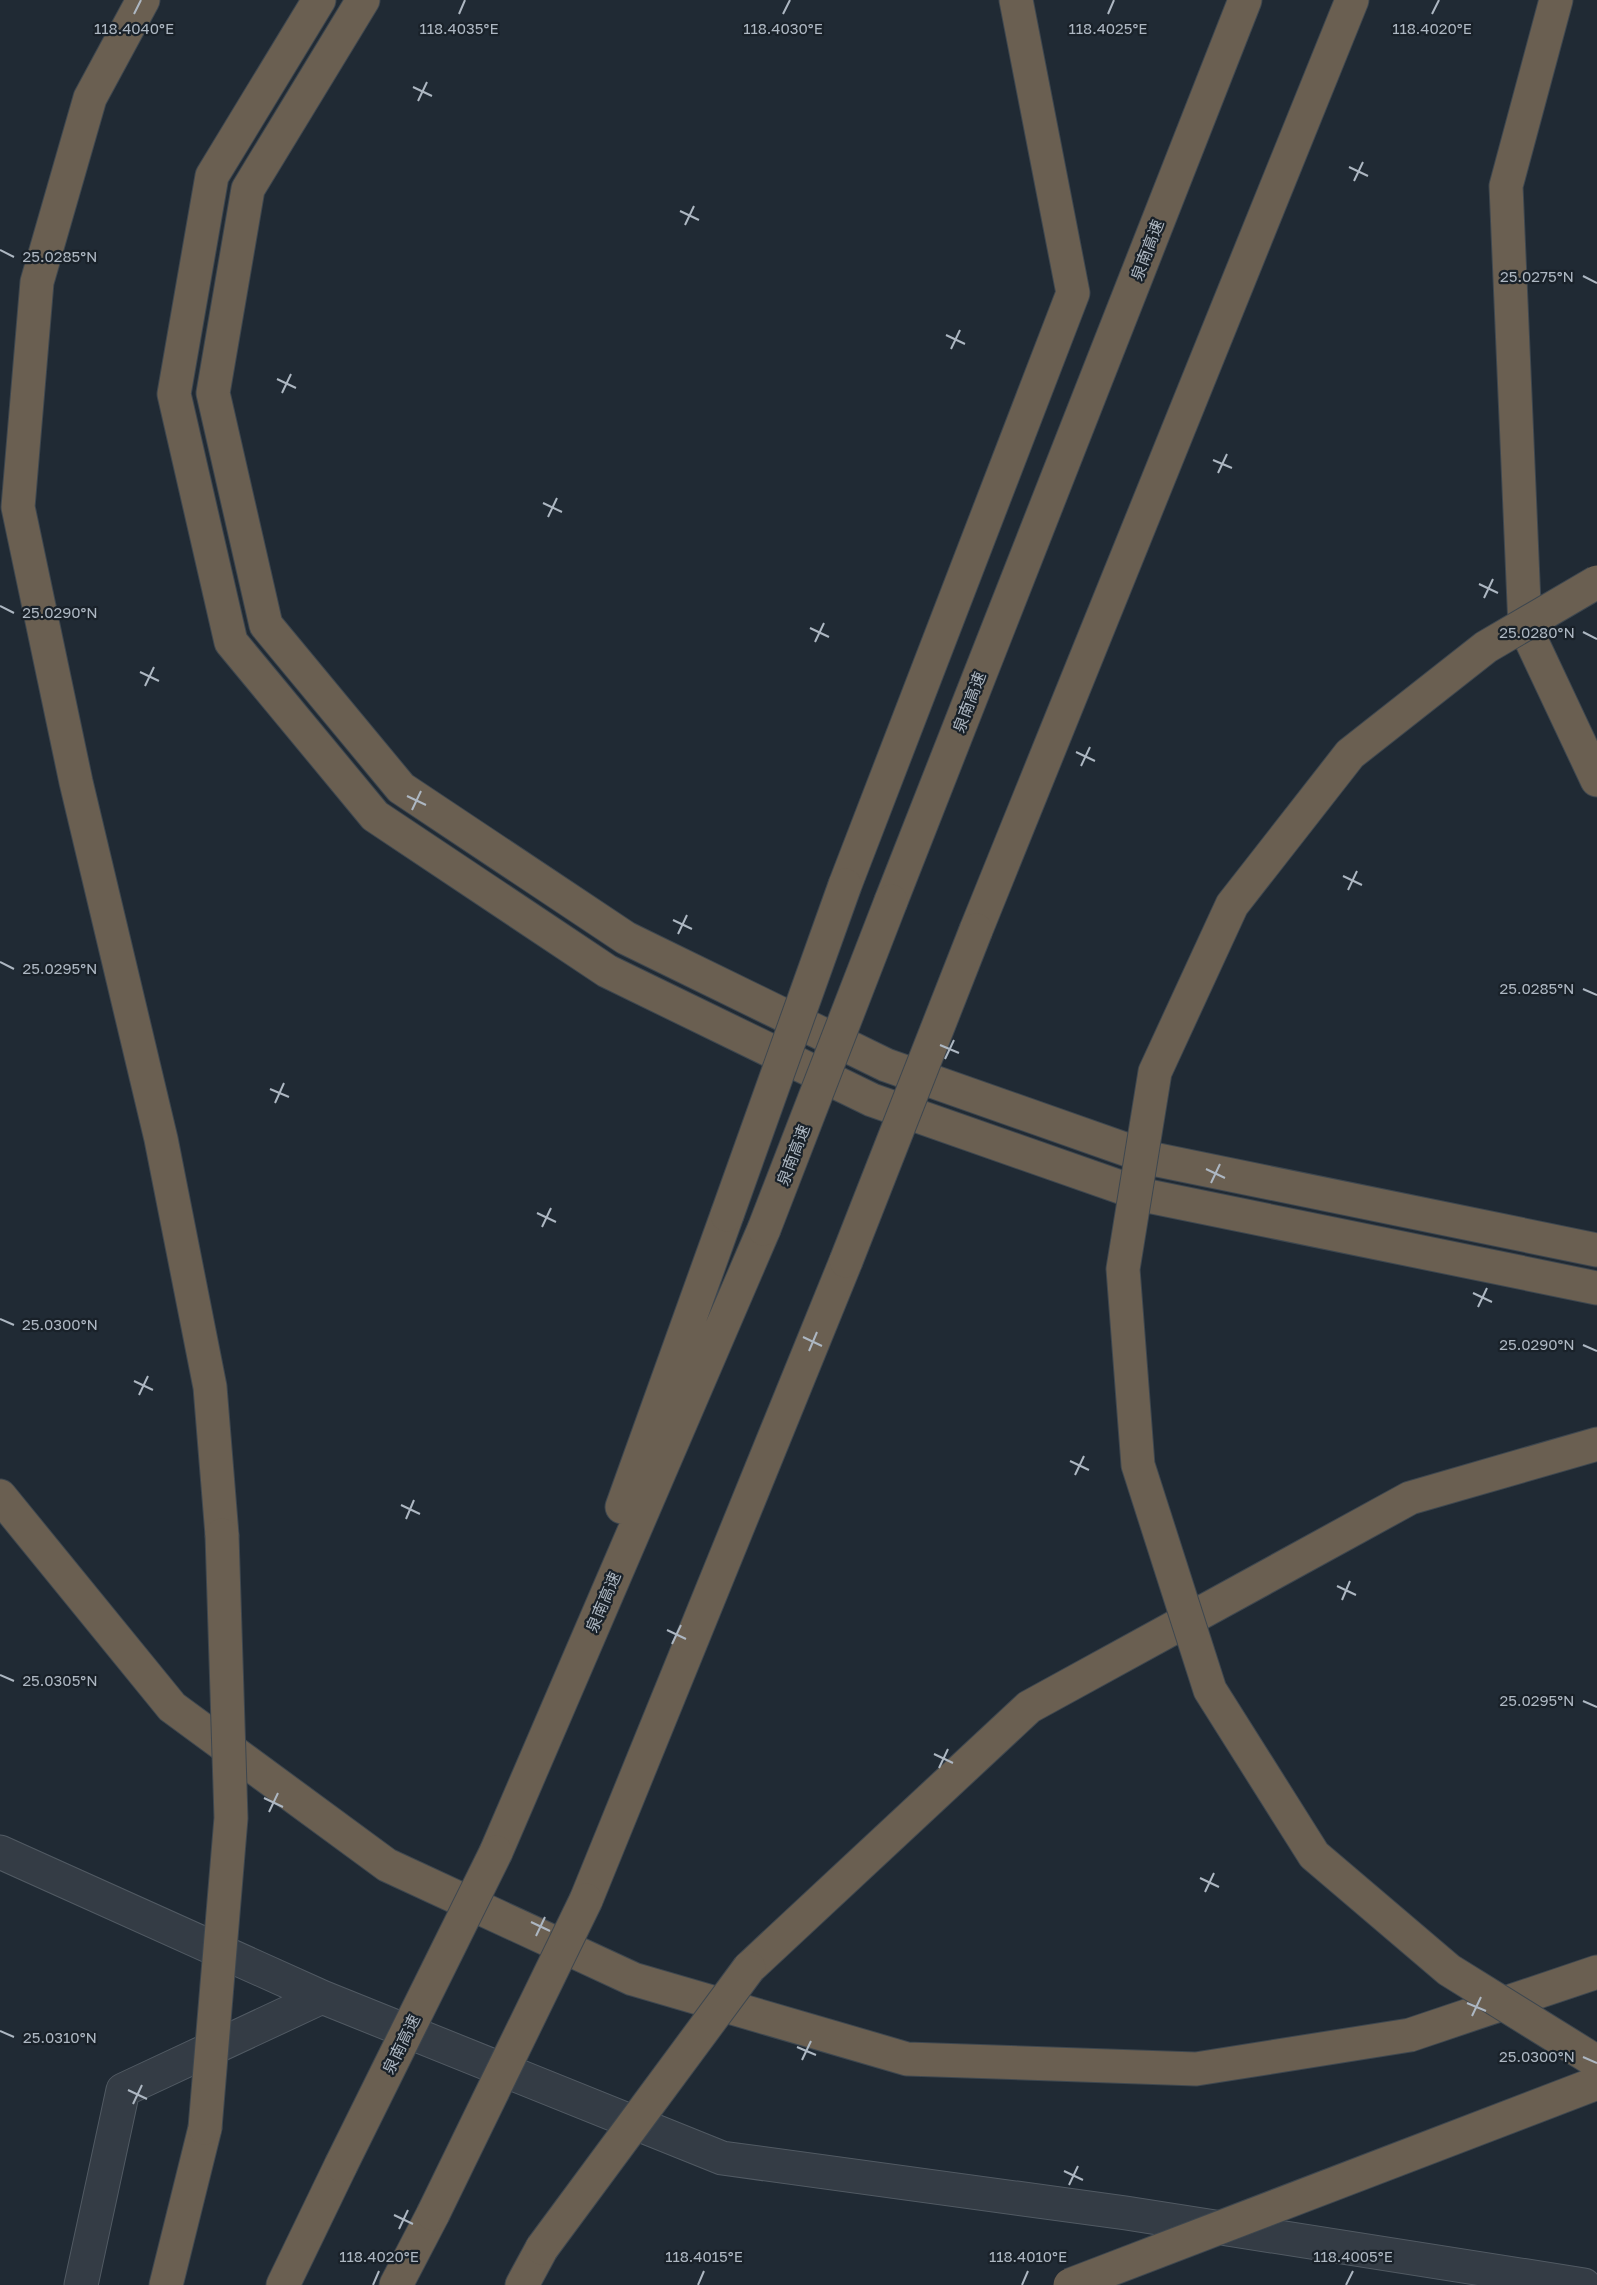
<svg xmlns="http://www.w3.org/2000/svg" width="1597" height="2285" viewBox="0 0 1597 2285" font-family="'Golos Text','Noto Sans SC',sans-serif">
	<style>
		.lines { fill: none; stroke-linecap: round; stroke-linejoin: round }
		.minor-casing { stroke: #515a63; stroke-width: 35 }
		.motorway-casing { stroke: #3e474f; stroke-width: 35 }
		.minor { stroke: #343c45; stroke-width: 33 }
		.motorway { stroke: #6a5f51; stroke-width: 33 }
		.motorway-bridge-casing { stroke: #3e474f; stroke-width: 35; stroke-linecap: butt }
		.motorway-bridge { stroke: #6a5f51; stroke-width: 33 }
		.ticks { fill: none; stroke: #adb7c2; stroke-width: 2 }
		.labels { text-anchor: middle; stroke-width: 4.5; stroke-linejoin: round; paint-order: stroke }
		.street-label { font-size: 16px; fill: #adb7c2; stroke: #192129 }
		.ticks-label { font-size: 15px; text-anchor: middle; fill: #adb7c2; stroke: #192129; stroke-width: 4.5; stroke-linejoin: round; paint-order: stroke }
	</style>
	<rect width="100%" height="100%" fill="#202a34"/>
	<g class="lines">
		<defs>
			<path id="minor" d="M 0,1852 L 322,1997
				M 81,2285 L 123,2090 L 322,1997 L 722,2158 L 1126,2213 L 1584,2285"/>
			<path id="motorway" d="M 143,0 L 90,98 L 37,282 L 18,507 L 76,782 L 161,1139 L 210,1387 L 222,1535
				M 319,0 L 212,176 L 174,394 L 231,642 L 375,816 L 607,971 L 872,1100 L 1143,1195 L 1597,1288
				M 363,0 L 248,189 L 213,393 L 266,625 L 401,788 L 626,938 L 886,1065 L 1153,1159 L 1597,1250
				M 1556,0 L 1506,186 L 1525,627 L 1597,780
				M 845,885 L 1073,293 L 1016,0
				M 891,901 L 1245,0
				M 976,930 L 1352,0
				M 0,1496 L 172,1707 L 387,1865 L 633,1979 L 907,2059 L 1196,2069 L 1410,2035 L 1597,1972
				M 622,1507 L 727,1215
				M 496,1852 L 764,1229
				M 586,1900 L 846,1261
				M 749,1968 L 1029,1707 L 1410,1498 L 1597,1444
				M 166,2285 L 205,2128
				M 283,2285 L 341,2165
				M 396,2285 L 433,2214
				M 522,2285 L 542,2248"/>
		</defs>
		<!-- minor casing -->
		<use href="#minor" class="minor-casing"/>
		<!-- motorway casing -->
		<use href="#motorway" class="motorway-casing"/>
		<!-- minor -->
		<use href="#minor" class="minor"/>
		<!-- motorway -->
		<use href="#motorway" class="motorway"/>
		<defs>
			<path id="motorway-bridge" d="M 1597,582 L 1486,647 L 1350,754 L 1232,905 L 1155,1072 L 1123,1269 L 1138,1465 L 1210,1690 L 1314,1855 L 1449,1970 L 1597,2062
				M 727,1215 L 845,885
				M 764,1229 L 891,901
				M 846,1261 L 976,930
				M 205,2128 L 231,1818 L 222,1535
				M 341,2165 L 496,1852
				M 433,2214 L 586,1900
				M 542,2248 L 749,1968
				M 1070,2285 L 1597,2083"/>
		</defs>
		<!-- motorway-bridge casing -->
		<use href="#motorway-bridge" class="motorway-bridge-casing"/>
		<!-- motorway-bridge -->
		<use href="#motorway-bridge" class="motorway-bridge"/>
	</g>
	<!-- ticks -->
	<path class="ticks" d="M 134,14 L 141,0M 459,14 L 465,0M 783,14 L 790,0M 1108,14 L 1114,0M 1432,14 L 1439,0M 413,87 L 432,96M 418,101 L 427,82M 1349,167 L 1368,176M 1354,181 L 1363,162M 680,211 L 699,220M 685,225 L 694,206M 0,250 L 14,257M 1583,276 L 1597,283M 946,335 L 965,344M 951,349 L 960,330M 277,379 L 296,388M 282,393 L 291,374M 1213,460 L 1232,468M 1218,473 L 1227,454M 543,503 L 562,512M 548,517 L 557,498M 1479,584 L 1498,593M 1484,598 L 1493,579M 0,606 L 14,613M 810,628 L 829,637M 1583,632 L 1597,639M 815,642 L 824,623M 140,672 L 159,681M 145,686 L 154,667M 1076,752 L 1095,761M 1081,766 L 1090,747M 407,796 L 426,805M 412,810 L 421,791M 1343,876 L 1362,885M 1348,890 L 1357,871M 673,920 L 692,929M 678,934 L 687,915M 0,962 L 14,969M 1583,989 L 1597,995M 940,1045 L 959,1053M 945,1059 L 954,1040M 270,1089 L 289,1097M 275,1103 L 284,1083M 1206,1169 L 1225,1178M 1211,1183 L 1220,1164M 537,1213 L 556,1222M 542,1227 L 551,1208M 1473,1293 L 1492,1302M 1478,1307 L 1487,1288M 0,1319 L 14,1325M 803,1337 L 822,1346M 1583,1345 L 1597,1351M 809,1351 L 817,1332M 134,1381 L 153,1390M 139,1395 L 148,1376M 1070,1461 L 1089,1470M 1075,1475 L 1084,1456M 401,1505 L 420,1514M 406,1519 L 414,1500M 1337,1586 L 1356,1595M 1342,1600 L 1350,1581M 667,1630 L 686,1639M 672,1644 L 681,1625M 0,1675 L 14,1681M 1583,1701 L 1597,1707M 934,1754 L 953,1763M 939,1768 L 948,1749M 264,1798 L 283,1807M 269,1812 L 278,1793M 1200,1878 L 1219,1887M 1205,1892 L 1214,1873M 531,1922 L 550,1931M 536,1936 L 545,1917M 1467,2003 L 1486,2011M 1472,2016 L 1481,1997M 0,2031 L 14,2037M 797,2047 L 816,2055M 1583,2057 L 1597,2063M 802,2060 L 811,2041M 128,2090 L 147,2099M 133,2104 L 142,2085M 1064,2171 L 1083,2180M 1069,2185 L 1078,2166M 394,2215 L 413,2224M 399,2229 L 408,2210M 373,2285 L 379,2271M 698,2285 L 704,2271M 1022,2285 L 1028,2271M 1346,2285 L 1353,2271"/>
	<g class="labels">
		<!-- street labels -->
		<g class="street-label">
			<text transform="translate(1147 250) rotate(-69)" y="6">泉南高速</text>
			<text transform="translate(969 702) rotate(-69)" y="6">泉南高速</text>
			<text transform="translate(793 1155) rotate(-69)" y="6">泉南高速</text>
			<text transform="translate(603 1602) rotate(-67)" y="6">泉南高速</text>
			<text transform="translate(401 2044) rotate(-64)" y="6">泉南高速</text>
		</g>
	</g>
	<g class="ticks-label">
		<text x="459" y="34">118.4035°E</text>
		<text x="783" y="34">118.4030°E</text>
		<text x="1108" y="34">118.4025°E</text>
		<text x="1432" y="34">118.4020°E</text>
		<text x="134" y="34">118.4040°E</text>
		<text x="60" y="262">25.0285°N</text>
		<text x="1537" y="282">25.0275°N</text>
		<text x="60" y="618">25.0290°N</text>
		<text x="1537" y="638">25.0280°N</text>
		<text x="60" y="974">25.0295°N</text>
		<text x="1537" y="994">25.0285°N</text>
		<text x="60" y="1330">25.0300°N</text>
		<text x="1537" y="1350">25.0290°N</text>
		<text x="60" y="1686">25.0305°N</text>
		<text x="1537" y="1706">25.0295°N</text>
		<text x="60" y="2043">25.0310°N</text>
		<text x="1537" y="2062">25.0300°N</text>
		<text x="379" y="2262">118.4020°E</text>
		<text x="704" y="2262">118.4015°E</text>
		<text x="1028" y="2262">118.4010°E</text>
		<text x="1353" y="2262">118.4005°E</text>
	</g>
</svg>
